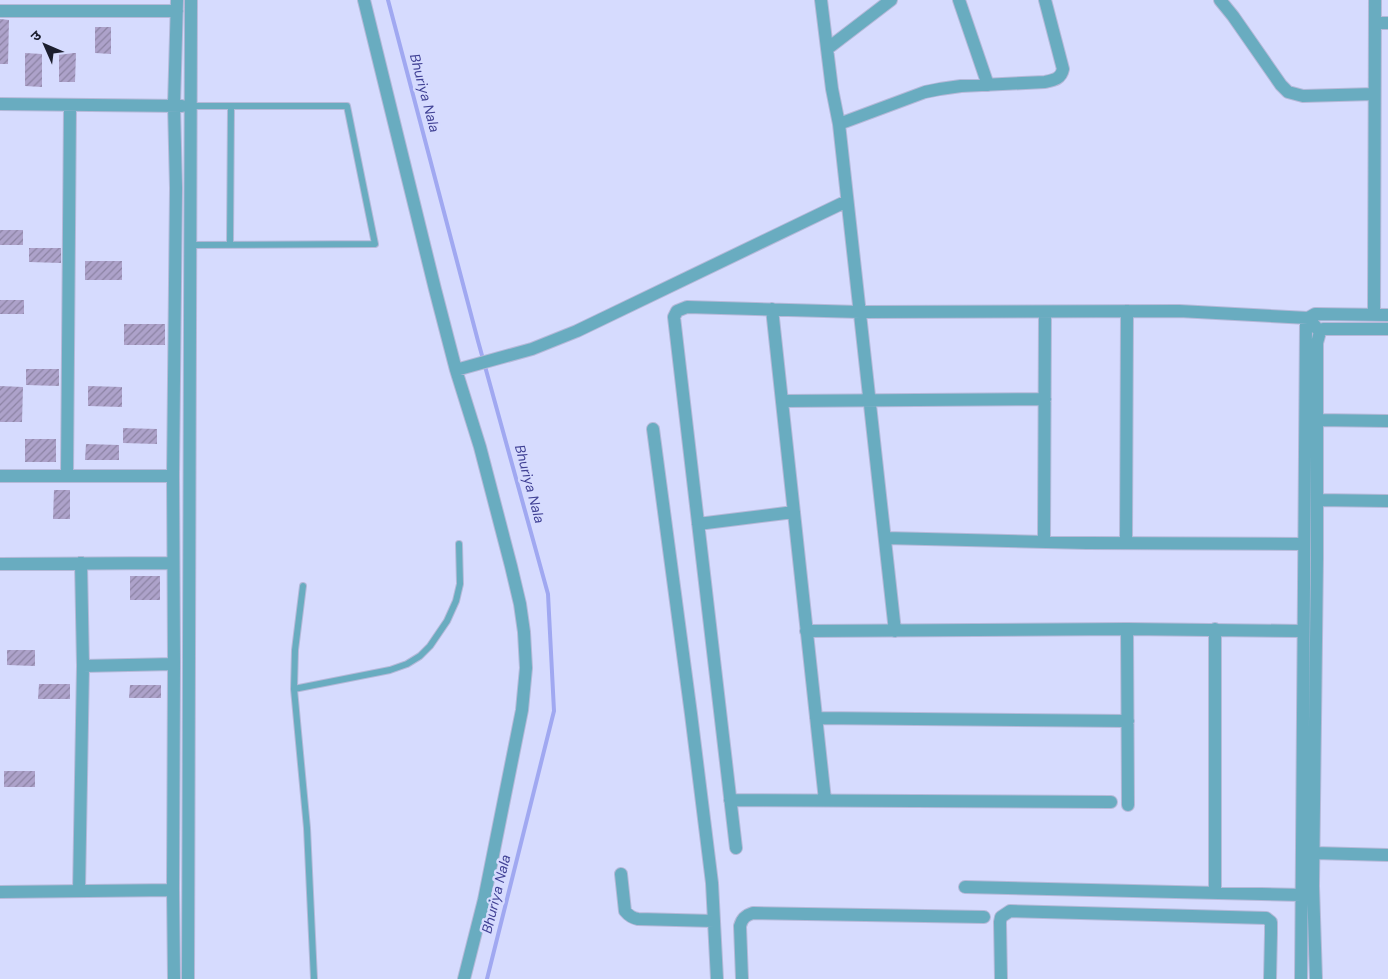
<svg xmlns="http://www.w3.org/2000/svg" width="1388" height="979" viewBox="0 0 1388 979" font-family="'DM Sans','Noto Sans Devanagari',sans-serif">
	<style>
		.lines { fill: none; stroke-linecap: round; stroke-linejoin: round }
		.stream { stroke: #a0a8f1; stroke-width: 4 }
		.building { fill: url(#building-hatch) }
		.service-casing { stroke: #b5b9d9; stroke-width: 8 }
		.minor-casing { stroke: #b5b9d9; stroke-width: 14 }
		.service { stroke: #69acc0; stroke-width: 6 }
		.minor { stroke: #69acc0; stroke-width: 12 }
		.labels { text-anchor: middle; stroke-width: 5; stroke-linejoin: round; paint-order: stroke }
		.water-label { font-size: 14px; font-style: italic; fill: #404195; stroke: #d6dbfe }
	</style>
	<defs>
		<pattern id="building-hatch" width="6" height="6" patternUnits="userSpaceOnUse" patternTransform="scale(1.25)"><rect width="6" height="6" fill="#ada2ca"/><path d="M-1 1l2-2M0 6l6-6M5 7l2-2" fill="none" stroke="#8c83a4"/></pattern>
	</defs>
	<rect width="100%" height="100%" fill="#d6dbfe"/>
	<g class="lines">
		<!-- stream -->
		<path class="stream" d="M 388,0 L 478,341 L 548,594 L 554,711 L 487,979"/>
	</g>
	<!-- building -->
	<path class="building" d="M 0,19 L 9,20 L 8,64 L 0,64 Z
		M 95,27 L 111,27 L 111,54 L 95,53 Z
		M 25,53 L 42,54 L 42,87 L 25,86 Z
		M 59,53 L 76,53 L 75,82 L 59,82 Z
		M 0,230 L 23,230 L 23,245 L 0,245 Z
		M 29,248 L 61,248 L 61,263 L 29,262 Z
		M 85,261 L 122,261 L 122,280 L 85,280 Z
		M 0,300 L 24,300 L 24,314 L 0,314 Z
		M 124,324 L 165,324 L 165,345 L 124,345 Z
		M 26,369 L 59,369 L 59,386 L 26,385 Z
		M 0,386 L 23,387 L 22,422 L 0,422 Z
		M 88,386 L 122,387 L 122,407 L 88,406 Z
		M 123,428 L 157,429 L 157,444 L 123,443 Z
		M 25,439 L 56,439 L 56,462 L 25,462 Z
		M 86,444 L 119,445 L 119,460 L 85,460 Z
		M 54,490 L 70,490 L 70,519 L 53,519 Z
		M 130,576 L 160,576 L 160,600 L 130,600 Z
		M 7,650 L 35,650 L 35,666 L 7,665 Z
		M 39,684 L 70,684 L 70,699 L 38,699 Z
		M 130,685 L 161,685 L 161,698 L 129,698 Z
		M 4,771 L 35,771 L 35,787 L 4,787 Z"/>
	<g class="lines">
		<defs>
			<path id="service" d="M 190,106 L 347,106 L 375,244 L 190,245
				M 230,245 L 231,106
				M 303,586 L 295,650 L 294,689 L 307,828 L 314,979
				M 294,689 L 390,670 L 407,664 L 420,656 L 430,646 L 447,621 L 456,601 L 460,584 L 459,544"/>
			<path id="minor" d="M 364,0 L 435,289 L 456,370 L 480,447 L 511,566 L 520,604 L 524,632 L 526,668 L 522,710 L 484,900 L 464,979
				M 821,0 L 832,89 L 839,124 L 895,631
				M 959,0 L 988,85
				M 1220,0 L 1233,16 L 1281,85 L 1288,92 L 1303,96 L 1374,94
				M 0,11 L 177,11
				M 1375,23 L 1388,23
				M 827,49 L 891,0
				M 0,104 L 182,106
				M 839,124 L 925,92 L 940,89 L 961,86 L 1045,82 C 1054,80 1061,79 1063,69 L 1045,0
				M 772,309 L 825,800
				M 1374,315 L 1375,0
				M 456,370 L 532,349 L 577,331 L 847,201
				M 782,401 L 1045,399
				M 1317,420 L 1388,421
				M 653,429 L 691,714 L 712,883 L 717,979
				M 0,476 L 173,476
				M 67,476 L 70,105
				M 1317,500 L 1388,501
				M 698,524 L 794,512
				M 885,538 L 1087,543 L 1304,544
				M 1044,542 L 1045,312
				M 1126,543 L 1127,311
				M 0,564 L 173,563
				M 1127,629 L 1128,805
				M 806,631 L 1127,629 L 1303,631
				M 83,666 L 174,664
				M 816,718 L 1128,721
				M 730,800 L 1111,802
				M 736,848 L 674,317 L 677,311 L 687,307 L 860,312 L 1179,311 L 1308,318 L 1320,332
				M 1314,853 L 1388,855
				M 621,874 L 625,911 C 629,916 632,918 638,919 L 714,921
				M 965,887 L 1302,895
				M 79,891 L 83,666 L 81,563
				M 0,892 L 173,890
				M 1215,893 L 1215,629
				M 174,979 L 173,890 L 174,664 L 173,476 L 176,188 L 174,105 L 177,0
				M 188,979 L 191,0
				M 742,979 L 740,926 C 742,918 746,915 753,913 L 984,917
				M 1001,979 L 1000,922 L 1001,917 L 1010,911 L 1266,918 L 1271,922 L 1271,933 L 1270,979
				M 1301,979 L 1306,323 L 1308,318 L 1315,314 L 1388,315
				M 1316,979 L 1313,886 L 1317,558 L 1317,343 L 1320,332 L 1323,329 L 1388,329"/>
		</defs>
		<!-- service casing -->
		<use href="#service" class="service-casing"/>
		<!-- minor casing -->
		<use href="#minor" class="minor-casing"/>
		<!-- service -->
		<use href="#service" class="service"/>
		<!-- minor -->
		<use href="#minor" class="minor"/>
	</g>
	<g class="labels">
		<!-- water labels -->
		<g class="water-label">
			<text transform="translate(425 93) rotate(75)" y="5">Bhuriya Nala</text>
			<text transform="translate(530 484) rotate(75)" y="5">Bhuriya Nala</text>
			<text transform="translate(496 894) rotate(-76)" y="5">Bhuriya Nala</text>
		</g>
	</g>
	<!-- north arrow -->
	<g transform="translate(45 45) rotate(315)" stroke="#d6dbfe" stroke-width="4" paint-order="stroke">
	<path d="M0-4L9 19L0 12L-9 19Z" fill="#1c1e2e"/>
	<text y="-8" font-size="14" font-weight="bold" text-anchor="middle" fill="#1c1e2e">उ</text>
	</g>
</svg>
